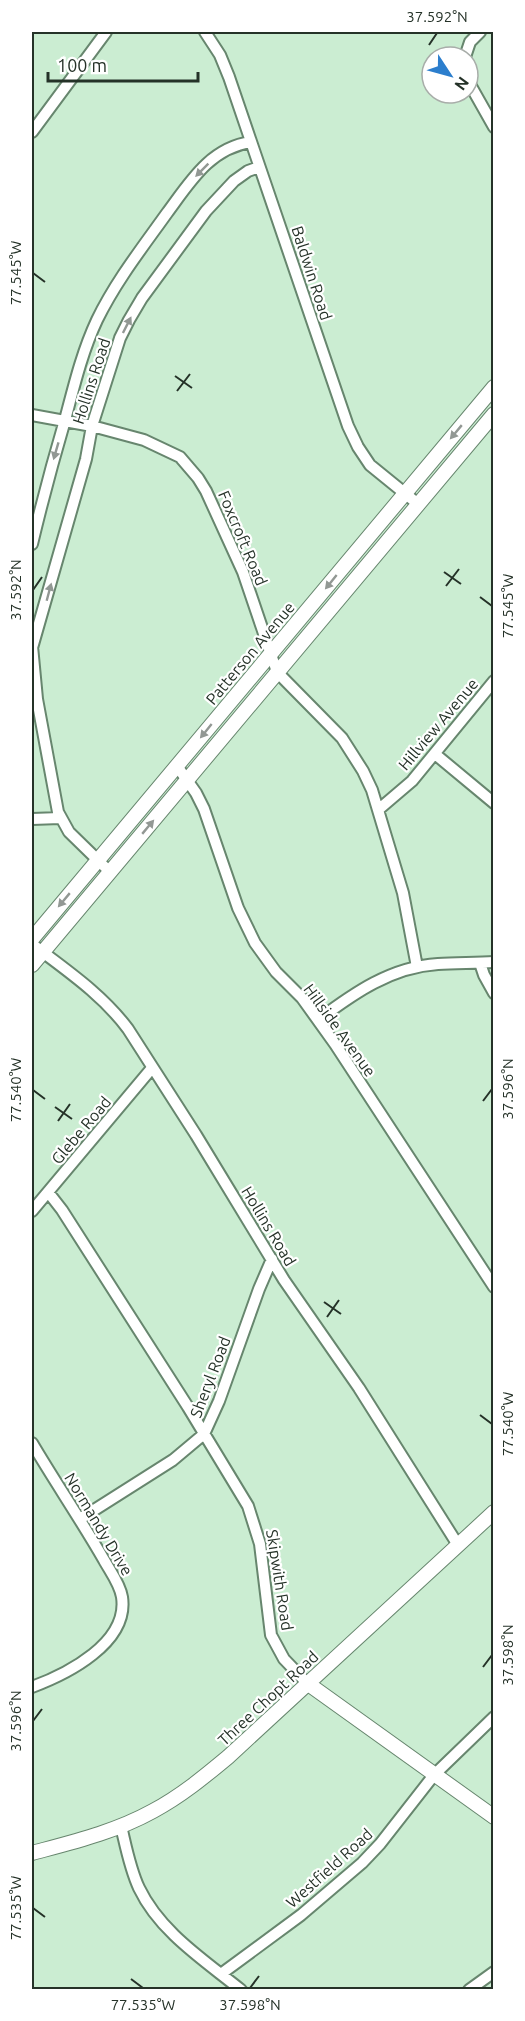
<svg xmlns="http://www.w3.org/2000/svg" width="525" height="2021" viewBox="0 0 525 2021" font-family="Ubuntu,sans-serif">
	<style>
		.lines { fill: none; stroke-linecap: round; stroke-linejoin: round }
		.minor-casing { stroke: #67866e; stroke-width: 14 }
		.major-casing { stroke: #67866e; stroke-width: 16 }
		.minor { stroke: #fff; stroke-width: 10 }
		.major { stroke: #fff; stroke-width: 14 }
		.oneway { fill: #929894 }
		.ticks { fill: none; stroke: #253228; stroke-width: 2 }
		.labels { text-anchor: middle; stroke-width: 4.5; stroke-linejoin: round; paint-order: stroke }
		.street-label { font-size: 16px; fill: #253228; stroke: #fff }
		.neatline { fill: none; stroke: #253228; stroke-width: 2 }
		.ticks-label { font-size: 15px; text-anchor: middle; fill: #253228 }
	</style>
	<rect width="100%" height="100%" fill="#cbedd2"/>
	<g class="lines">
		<defs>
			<path id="minor" d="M 205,32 L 220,55 L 229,77 L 348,426 L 358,447 L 370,465 L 418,504
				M 465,57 L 470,42 L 480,32
				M 468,81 L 494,127
				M 32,132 L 106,32
				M 32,415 L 92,426 L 144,440 L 180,457 L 198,478 L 206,491 L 243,572 L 277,672 L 342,738 L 363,771 L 372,790 L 403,893 L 417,967
				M 32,544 C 42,502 53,461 65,420 C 74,386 82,352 97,320 C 116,281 142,248 167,213 C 190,182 210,148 251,142
				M 32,646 L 37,699 L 58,812 L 69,832 L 110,872
				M 32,648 L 86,459 L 92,426 L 120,338 L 129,320 L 142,298 L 206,211 L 234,181 L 248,171 L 259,167
				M 435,754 L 494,803
				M 177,766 L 196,793 L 204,809 L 238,908 L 255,943 L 276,972 L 302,998 L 335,1044 L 494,1287
				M 378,810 L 412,781 L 494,681
				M 32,819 L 60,818
				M 32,944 C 66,970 102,994 128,1029 L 196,1135 L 284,1280 L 359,1388 L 458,1545
				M 480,963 L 484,975 L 494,993
				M 318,1020 C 354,993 391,967 438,964 C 456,963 475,963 494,962
				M 48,1192 L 62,1210 L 188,1407 L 248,1506 L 260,1544 L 271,1635 L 284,1659 L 307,1683
				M 32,1211 L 152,1068
				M 32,1443 C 55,1482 81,1520 104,1560 C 110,1571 120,1584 122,1597 C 129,1643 67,1674 32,1687
				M 80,1519 L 173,1460 L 204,1434 L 219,1401 L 259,1289 L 272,1259
				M 121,1826 C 126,1847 130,1869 139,1888 C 160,1932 204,1960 241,1990
				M 221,1974 L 301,1915 L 362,1863 L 380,1844 L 434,1775 L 494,1717
				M 469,1990 L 494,1972"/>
			<path id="major" d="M 32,939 L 494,387
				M 32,965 L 494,414
				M 307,1683 L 494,1817
				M 32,1853 C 73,1842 115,1832 153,1811 C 181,1796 204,1777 228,1757 L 494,1512"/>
		</defs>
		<!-- minor casing -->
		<use href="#minor" class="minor-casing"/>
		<!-- major casing -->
		<use href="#major" class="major-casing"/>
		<!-- minor -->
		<use href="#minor" class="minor"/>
		<!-- major -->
		<use href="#major" class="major"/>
	</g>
	<!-- one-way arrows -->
	<defs><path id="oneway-solid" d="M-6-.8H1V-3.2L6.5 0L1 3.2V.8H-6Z" transform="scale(1.5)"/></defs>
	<g class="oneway">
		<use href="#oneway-solid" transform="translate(202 170) rotate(135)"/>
		<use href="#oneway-solid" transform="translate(127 325) rotate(-63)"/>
		<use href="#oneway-solid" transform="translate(456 432) rotate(130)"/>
		<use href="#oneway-solid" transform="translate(56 451) rotate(106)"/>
		<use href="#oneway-solid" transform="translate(331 582) rotate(129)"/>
		<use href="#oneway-solid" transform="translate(49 592) rotate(-75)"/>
		<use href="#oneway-solid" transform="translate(206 731) rotate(129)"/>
		<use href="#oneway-solid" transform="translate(148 827) rotate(-50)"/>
		<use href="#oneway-solid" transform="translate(64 900) rotate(130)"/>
	</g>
	<!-- ticks -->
	<path class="ticks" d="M 429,45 L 437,33M 33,273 L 45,282M 175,376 L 192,388M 177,391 L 190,374M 444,572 L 461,584M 446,586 L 459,569M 33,590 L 42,577M 480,597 L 492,606M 33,1090 L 45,1099M 483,1101 L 492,1089M 55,1107 L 72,1119M 58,1121 L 70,1104M 324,1302 L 341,1314M 327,1317 L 339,1300M 480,1415 L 492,1424M 483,1667 L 492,1655M 33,1721 L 42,1709M 33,1908 L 45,1917M 131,1979 L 143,1988M 250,1988 L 259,1976"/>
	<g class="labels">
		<!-- street labels -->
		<g class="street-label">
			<text transform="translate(312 273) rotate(72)" y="6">Baldwin Road</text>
			<text transform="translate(91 381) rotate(-72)" y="6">Hollins Road</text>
			<text transform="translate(243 538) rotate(67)" y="6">Foxcroft Road</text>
			<text transform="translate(250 653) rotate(-50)" y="6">Patterson Avenue</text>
			<text transform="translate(438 724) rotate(-50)" y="6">Hillview Avenue</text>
			<text transform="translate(340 1030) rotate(54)" y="6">Hillside Avenue</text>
			<text transform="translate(81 1130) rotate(-50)" y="6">Glebe Road</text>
			<text transform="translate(269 1226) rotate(59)" y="6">Hollins Road</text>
			<text transform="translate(210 1377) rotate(-69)" y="6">Sheryl Road</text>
			<text transform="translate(99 1524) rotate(59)" y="6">Normandy Drive</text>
			<text transform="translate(280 1580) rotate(81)" y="6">Skipwith Road</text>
			<text transform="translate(268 1698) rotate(-43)" y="6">Three Chopt Road</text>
			<text transform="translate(329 1868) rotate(-42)" y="6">Westfield Road</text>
		</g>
	</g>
	<!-- border -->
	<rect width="525" height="2021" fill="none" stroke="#ffffff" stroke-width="66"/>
	<!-- north arrow -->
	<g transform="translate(450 75) rotate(126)"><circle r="28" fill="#ffffff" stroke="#a8ada9" stroke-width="1.5"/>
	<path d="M0-4.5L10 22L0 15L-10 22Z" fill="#2c7ecd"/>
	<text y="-9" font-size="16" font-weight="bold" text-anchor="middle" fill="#253228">N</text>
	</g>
	<!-- scale -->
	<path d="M48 72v9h150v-9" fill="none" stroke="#253228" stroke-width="3"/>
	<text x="57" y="72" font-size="18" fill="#253228" stroke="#ffffff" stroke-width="4.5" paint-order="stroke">100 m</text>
	<rect x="33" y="33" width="459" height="1955" class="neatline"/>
	<g class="ticks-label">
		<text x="437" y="22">37.592°N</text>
		<text transform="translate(16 273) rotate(-90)" y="5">77.545°W</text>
		<text transform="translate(16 590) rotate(-90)" y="5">37.592°N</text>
		<text transform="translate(508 606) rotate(-90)" y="5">77.545°W</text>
		<text transform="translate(508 1089) rotate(-90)" y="5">37.596°N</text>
		<text transform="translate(16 1090) rotate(-90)" y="5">77.540°W</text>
		<text transform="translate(508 1424) rotate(-90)" y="5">77.540°W</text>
		<text transform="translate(508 1655) rotate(-90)" y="5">37.598°N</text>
		<text transform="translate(16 1721) rotate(-90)" y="5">37.596°N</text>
		<text transform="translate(16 1908) rotate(-90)" y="5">77.535°W</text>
		<text x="143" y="2010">77.535°W</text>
		<text x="250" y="2010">37.598°N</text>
	</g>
</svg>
